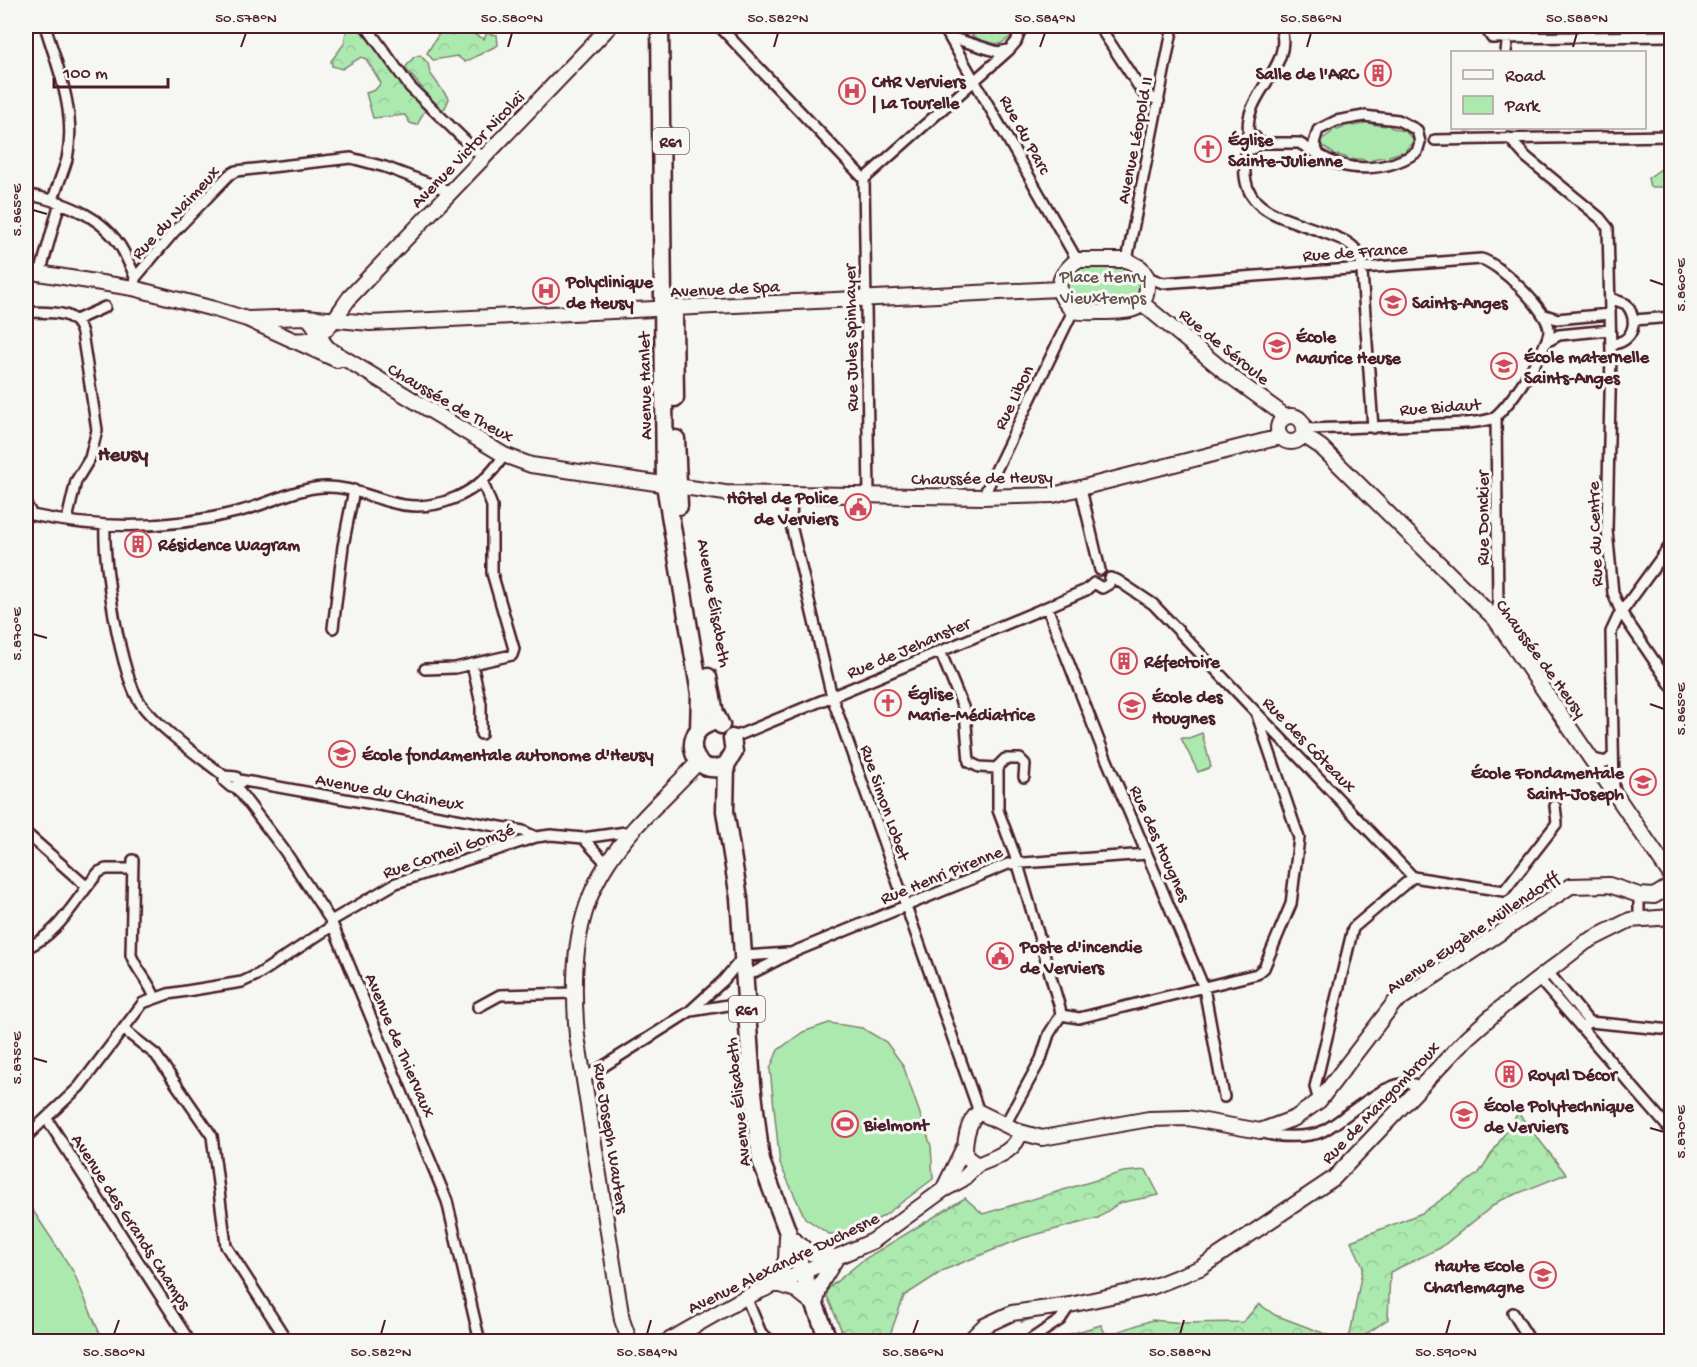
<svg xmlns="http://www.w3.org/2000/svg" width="1697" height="1367" viewBox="0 0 1697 1367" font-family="'Gochi Hand',sans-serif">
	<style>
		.green { fill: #ace9af; stroke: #7b846d; stroke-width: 1.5 }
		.forest { fill: url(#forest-crowns); stroke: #7b846d; stroke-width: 1.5 }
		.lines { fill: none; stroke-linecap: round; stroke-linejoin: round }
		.stream { stroke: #7586a2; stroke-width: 2 }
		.street-casing { stroke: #4a1f2b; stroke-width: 14 }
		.secondary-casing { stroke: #4a1f2b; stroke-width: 18 }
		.highway-casing { stroke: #4a1f2b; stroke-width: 21 }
		.street { stroke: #f6f6f2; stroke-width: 9 }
		.secondary { stroke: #f6f6f2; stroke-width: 14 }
		.highway { stroke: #f6f6f2; stroke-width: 16 }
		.ticks { fill: none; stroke: #4a1f2b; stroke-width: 2 }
		.labels { text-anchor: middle; stroke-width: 6; stroke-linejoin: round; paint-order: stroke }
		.shield { fill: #f6f6f2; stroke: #7e6067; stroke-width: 1.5 }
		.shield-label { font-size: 16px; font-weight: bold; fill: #4a1f2b }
		.poi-label { font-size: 18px; font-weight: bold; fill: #4a1f2b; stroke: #f6f6f2; text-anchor: start }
		.street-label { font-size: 18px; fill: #4a1f2b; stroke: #f6f6f2 }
		.park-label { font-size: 18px; fill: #62524c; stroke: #f6f6f2 }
		.quarter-label { font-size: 21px; font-weight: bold; fill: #4a1f2b; stroke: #f6f6f2 }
		.neatline { fill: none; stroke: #4a1f2b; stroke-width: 2 }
		.ticks-label { font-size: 15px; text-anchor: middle; fill: #4a1f2b }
	</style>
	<defs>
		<pattern id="forest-crowns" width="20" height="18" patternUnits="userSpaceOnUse" patternTransform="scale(1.5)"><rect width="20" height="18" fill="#ace9af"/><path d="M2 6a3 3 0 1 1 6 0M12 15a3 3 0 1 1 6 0" fill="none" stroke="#96c797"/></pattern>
	</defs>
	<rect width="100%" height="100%" fill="#f6f6f2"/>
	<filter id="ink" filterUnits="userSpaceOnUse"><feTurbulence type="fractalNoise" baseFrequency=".0167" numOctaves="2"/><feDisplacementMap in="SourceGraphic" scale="12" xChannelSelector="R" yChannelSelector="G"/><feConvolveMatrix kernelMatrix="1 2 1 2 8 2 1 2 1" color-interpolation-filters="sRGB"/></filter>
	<g filter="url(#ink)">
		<!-- green -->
		<path class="green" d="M 1362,119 L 1372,119 L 1372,124 L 1385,126 L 1387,120 L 1391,121 L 1390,127 L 1403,131 L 1406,127 L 1409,128 L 1407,133 L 1410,136 L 1414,134 L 1415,147 L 1410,145 L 1406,150 L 1408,155 L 1404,156 L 1402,152 L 1389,156 L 1390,162 L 1386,163 L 1384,157 L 1373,159 L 1373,165 L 1364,165 L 1364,159 L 1353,159 L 1351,164 L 1347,163 L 1348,158 L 1338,155 L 1336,160 L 1332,159 L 1334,154 L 1324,147 L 1319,150 L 1319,136 L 1324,138 L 1332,132 L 1331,126 L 1334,125 L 1337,130 L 1343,128 L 1342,122 L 1351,120 L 1353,126 L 1363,124 Z
			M 1128,265 L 1142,279 L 1141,297 L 1129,307 L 1078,308 L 1066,299 L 1066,276 L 1076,267 Z
			M 1202,733 L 1211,767 L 1198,772 L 1181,738 L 1189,738 Z
			M 829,1023 L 862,1028 L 886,1042 L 903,1065 L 931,1146 L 933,1179 L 885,1215 L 865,1227 L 844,1234 L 829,1234 L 805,1218 L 780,1164 L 770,1069 L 778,1050 L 803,1032 Z
			M 26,1200 L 73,1271 L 103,1341 L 26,1341 Z"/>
		<!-- forest -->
		<path class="forest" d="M 347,26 L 356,26 C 381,52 399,84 425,110 L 417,125 L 410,123 L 405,115 L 373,118 L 366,93 L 375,90 L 381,83 L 366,59 L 361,57 L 342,69 L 332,66 L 331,61 L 344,44 Z
			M 963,26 L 1016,26 L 1015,34 L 1000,44 C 984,42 972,39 963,26 Z
			M 460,28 L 484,39 L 487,33 L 497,35 L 498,45 L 465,62 L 457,56 L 433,60 L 427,53 L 440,32 L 451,35 Z
			M 420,55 L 428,63 L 430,73 L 449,99 L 445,108 L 441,110 L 405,68 L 414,57 Z
			M 1664,167 L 1671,174 L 1671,191 L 1666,187 L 1650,187 L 1648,178 Z
			M 1518,1113 L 1566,1174 L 1499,1201 L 1440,1248 L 1390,1272 L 1388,1319 L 1356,1341 L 1061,1341 L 1060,1337 L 1101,1325 L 1105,1333 L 1114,1333 L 1152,1320 L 1184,1323 L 1243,1322 L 1259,1304 L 1275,1315 L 1341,1340 L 1350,1335 L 1363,1266 L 1351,1241 L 1422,1213 L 1479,1173 Z
			M 1146,1170 L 1159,1195 L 1119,1203 L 1098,1218 L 1023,1238 L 944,1270 L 904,1296 L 888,1340 L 846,1341 L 825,1291 L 863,1260 L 965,1198 L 983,1214 L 1123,1172 Z"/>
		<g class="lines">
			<!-- stream -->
			<path class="stream" d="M 1106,1304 L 1127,1302
				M 1021,1322 L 1041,1316"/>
			<defs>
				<path id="street" d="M 45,26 C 58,68 77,114 67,159 C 63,173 57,186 53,200
					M 366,26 L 410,87 L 483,158
					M 719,26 L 864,179
					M 943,26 L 1077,260
					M 1099,26 L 1143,93 L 1159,101
					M 1484,26 L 1492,38 L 1672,36
					M 950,37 L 998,52 L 1008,50
					M 1506,52 L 1509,26
					M 1364,116 L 1398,120 L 1417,130 L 1420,142 L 1417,152 C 1388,171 1349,174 1319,155 L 1314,143 L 1318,130 L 1336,121 Z
					M 1249,134 C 1241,95 1296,67 1280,26
					M1243 142a7 7 0 1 1 14 0a7 7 0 1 1-14 0Z
					M 1509,138 L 1526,157 L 1600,218 L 1608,228 L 1611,352 L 1607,530 L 1613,593 L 1621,612 L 1672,687
					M 1435,140 L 1672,136
					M 1257,143 L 1299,143 L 1319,155
					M 1247,149 C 1233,213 1281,215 1328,234 C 1342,239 1355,244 1361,258 L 1373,428
					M 864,179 L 869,495
					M 864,179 L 1009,50 L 1016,42 L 1022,26
					M 26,194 C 66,202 110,218 127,259 C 130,266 135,273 135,280
					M 1127,260 L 1173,26
					M 40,274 L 60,202
					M 136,277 L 173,233 L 229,175 L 236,171 L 351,158 L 385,167 L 449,191
					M 1147,277 L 1163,283 L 1481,259 C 1499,263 1547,310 1549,329 C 1551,344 1506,413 1491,419 C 1476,424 1457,423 1441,424 C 1395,426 1350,428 1304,429
					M 1610,298 L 1626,304 C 1640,321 1633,343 1611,344
					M 26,312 C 48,313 75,308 82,333 L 97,430 L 90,458 L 76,481 L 67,520
					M 1545,315 L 1557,319 L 1610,314
					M 76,320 L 105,307
					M 1634,320 L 1672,317
					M 1548,341 L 1559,335 L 1610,330
					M 1081,489 L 1100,570
					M 792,495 L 791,525 L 832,697 L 979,1112
					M 983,497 L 1073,311
					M 26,504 L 32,515
					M 32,515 C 102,530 172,529 241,511 C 268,504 296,488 324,487 C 348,486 368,496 390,502 C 435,515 480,494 504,455
					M 105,526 C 103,564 120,674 141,704 C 159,728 200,757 224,776
					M 1110,578 L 1117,580 L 1153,604 L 1413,877 L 1504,891 L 1557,823 L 1555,806
					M 1094,583 L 1102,588 L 1109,584 L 1110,578
					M 1047,607 L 1103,751 L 1204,988 L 1224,1097
					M 1495,619 L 1498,606 L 1496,416
					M 333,628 L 343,546 L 354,490
					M 940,651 L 965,712 L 969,762 L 979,767 L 996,768 L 998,771 L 998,810 L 1017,861 L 1060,1008 L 1061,1015 L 1049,1034 L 1041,1059 L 1006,1123
					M 472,664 L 481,704 L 481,734
					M 425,669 L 455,668 L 512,655 L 514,649 L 492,573 L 492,506 L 483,483
					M 732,738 L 1047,607 L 1086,590 L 1094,583
					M 1593,759 L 1606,762 L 1613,756
					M 996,768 L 1005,759 L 1020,759 L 1025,764 L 1024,777
					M 239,780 L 523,831 L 536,837
					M 236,787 L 239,784 L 236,777 L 224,776 L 224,781 L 231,787 L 236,787 L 284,850 L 331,921 L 447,1201 L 480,1342
					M 1614,790 L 1611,632 L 1618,617 L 1672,543
					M 26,833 L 86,886
					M 583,838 L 607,864
					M 133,860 L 131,955 C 137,971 149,981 155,998
					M 1639,918 L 1639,895
					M 331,921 L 396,883 L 536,837 L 551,835 L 583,838 L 633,831
					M 26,948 C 60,934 75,899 99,872 L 106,869 L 131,869
					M 1548,972 L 1589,1022
					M 745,977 L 791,953 L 1008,864 L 1147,854
					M 1539,979 L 1672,1132
					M 478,1007 L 500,995 L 574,993
					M 691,1011 L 747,1002
					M 1061,1015 L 1079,1018 L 1257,974 L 1264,968 L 1291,904 L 1299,838 L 1257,715
					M 1582,1027 L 1589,1022 L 1672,1030
					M 123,1029 L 156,1055 L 212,1136 L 226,1246 L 288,1342
					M 585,1078 L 689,1012 L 723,981 L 744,956 L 788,953
					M 1319,1101 L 1315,1087 L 1353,928 L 1413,877
					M 47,1119 L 190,1342
					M 1260,1131 C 1272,1138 1310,1138 1323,1131 C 1346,1119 1393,1071 1419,1086
					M 26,1137 L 79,1087 L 143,1003 L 168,994 L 242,982 L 259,974 L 332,926
					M 746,1297 L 761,1333 L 773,1342
					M 1513,1313 L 1531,1342
					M 1027,1342 L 1060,1320 L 1070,1305"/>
				<path id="secondary" d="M 1077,260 L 1127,260 L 1141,268 L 1147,277 C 1149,311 1135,311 1106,312 C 1095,312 1084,313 1073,311 C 1053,292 1056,277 1077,260 Z
					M 26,271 L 133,288 L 214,309 L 247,319 L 337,360
					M 1143,304 L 1229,375 L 1277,410 L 1284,418
					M 306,317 C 318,324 318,340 329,349 L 504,455 L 531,465 L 725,493 L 983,497 L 1053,495 L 1280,437
					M 247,319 L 306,317 L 370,323 L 1058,289
					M 292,340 C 323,345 333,320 350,297 L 610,26
					M1278 429a13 13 0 1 1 26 0a13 13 0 1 1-26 0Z
					M 1303,435 L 1321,447 L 1495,619 L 1672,877
					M 1020,1132 C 1017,1151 994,1158 977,1165 L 966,1157 C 963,1144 968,1120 979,1112 L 1020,1132 L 1042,1138 L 1149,1119 L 1188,1118 L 1260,1131 L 1295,1118 L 1319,1101 L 1394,1003 L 1571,886 L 1609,885 L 1639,895 L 1654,896 L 1672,885
					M 943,1190 L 964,1147
					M 789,1236 L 810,1253 L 835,1257
					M 775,1283 L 796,1290 L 815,1305 L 821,1283 L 837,1257
					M 775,1283 L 786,1260 L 787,1237
					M 630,1342 L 622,1320 L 577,1036 C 572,977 573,916 607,864 C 631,826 668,795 699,761
					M 666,1342 L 742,1299 L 873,1241 L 943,1190 L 963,1179 L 977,1165
					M 968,1342 L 984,1326 L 1012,1313 L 1070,1305 L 1152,1287 L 1200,1268 L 1334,1178 L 1468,1037 L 1502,1007 L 1586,942 L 1630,920 L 1672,917"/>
				<path id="highway" d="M 660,26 L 665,485 L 700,694 L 699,730
					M 674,316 L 675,398
					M 676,439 L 679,506
					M 708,677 L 715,713 L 721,725
					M 708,724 C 680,734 694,781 726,765 L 734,752 L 732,738
					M 726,765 L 725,811 L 739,898 L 752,1084 L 761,1161 L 829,1342"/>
			</defs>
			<!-- street casing -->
			<use href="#street" class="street-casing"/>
			<!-- secondary casing -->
			<use href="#secondary" class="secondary-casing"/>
			<!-- highway casing -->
			<use href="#highway" class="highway-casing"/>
			<!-- street -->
			<use href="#street" class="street"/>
			<!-- secondary -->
			<use href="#secondary" class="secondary"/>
			<!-- highway -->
			<use href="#highway" class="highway"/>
		</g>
	</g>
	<!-- ticks -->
	<path class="ticks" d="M 241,47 L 246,33M 508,47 L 512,33M 774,47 L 778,33M 1040,47 L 1045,33M 1307,47 L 1311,33M 1573,47 L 1577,33M 33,210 L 47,214M 1650,280 L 1664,285M 33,634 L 47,638M 1650,704 L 1664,709M 33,1058 L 47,1062M 1650,1128 L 1664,1132M 114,1334 L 119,1320M 381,1334 L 385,1320M 647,1334 L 651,1320M 913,1334 L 918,1320M 1180,1334 L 1184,1320M 1446,1334 L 1450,1320"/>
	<!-- icons -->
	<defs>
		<symbol id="building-ring" viewBox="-11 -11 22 22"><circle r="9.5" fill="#f6f6f2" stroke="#d1495b" stroke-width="1.5"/><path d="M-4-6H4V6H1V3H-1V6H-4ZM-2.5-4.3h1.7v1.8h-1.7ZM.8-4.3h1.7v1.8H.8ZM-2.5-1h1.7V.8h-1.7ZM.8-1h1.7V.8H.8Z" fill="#d1495b"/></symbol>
		<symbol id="hospital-ring" viewBox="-11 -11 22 22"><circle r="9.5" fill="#f6f6f2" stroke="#d1495b" stroke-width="1.5"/><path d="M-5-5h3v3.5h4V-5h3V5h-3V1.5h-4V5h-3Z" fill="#d1495b"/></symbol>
		<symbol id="church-ring" viewBox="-11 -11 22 22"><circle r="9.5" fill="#f6f6f2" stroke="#d1495b" stroke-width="1.5"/><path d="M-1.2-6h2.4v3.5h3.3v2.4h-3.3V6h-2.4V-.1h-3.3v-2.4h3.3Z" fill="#d1495b"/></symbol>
		<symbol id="school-ring" viewBox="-11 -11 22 22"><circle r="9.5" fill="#f6f6f2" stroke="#d1495b" stroke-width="1.5"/><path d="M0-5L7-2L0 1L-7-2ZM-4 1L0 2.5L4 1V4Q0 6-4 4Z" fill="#d1495b"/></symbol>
		<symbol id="civic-ring" viewBox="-11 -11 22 22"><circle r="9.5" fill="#f6f6f2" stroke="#d1495b" stroke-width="1.5"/><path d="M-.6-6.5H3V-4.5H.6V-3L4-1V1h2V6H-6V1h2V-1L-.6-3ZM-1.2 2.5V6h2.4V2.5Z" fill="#d1495b"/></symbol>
		<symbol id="stadium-ring" viewBox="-11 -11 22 22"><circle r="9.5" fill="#f6f6f2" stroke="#d1495b" stroke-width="1.5"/><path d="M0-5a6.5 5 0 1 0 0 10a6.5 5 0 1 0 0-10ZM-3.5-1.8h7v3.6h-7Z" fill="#d1495b"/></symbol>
	</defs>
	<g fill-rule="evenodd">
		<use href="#building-ring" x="1363" y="58" width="30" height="30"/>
		<use href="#hospital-ring" x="837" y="76" width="30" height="30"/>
		<use href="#church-ring" x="1193" y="134" width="30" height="30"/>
		<use href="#hospital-ring" x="531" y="276" width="30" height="30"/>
		<use href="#school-ring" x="1378" y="287" width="30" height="30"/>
		<use href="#school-ring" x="1262" y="331" width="30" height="30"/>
		<use href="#school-ring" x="1489" y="351" width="30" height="30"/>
		<use href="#civic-ring" x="843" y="492" width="30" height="30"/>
		<use href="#building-ring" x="123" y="529" width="30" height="30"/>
		<use href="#building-ring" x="1109" y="646" width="30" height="30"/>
		<use href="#church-ring" x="873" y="688" width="30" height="30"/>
		<use href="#school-ring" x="1117" y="691" width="30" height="30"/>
		<use href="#school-ring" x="327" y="739" width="30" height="30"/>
		<use href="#school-ring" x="1628" y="767" width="30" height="30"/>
		<use href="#civic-ring" x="985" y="941" width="30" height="30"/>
		<use href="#building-ring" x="1494" y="1059" width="30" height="30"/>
		<use href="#school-ring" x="1449" y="1100" width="30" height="30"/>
		<use href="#stadium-ring" x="830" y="1109" width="30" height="30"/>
		<use href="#school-ring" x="1528" y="1260" width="30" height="30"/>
	</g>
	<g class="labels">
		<!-- shield labels -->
		<g class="shield">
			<rect x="653" y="128" width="36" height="26" rx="4.5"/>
			<rect x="729" y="996" width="36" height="26" rx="4.5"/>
		</g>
		<g class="shield-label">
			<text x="671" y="147">R61</text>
			<text x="747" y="1015">R61</text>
		</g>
		<!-- poi labels -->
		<g class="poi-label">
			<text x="1358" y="79" text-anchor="end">Salle de l'ARC</text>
			<text x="872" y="87">CHR Verviers<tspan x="872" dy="21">| La Tourelle</tspan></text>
			<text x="1228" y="145">Église<tspan x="1228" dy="21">Sainte-Julienne</tspan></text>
			<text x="566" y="287">Polyclinique<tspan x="566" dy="21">de Heusy</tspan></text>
			<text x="1412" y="308">Saints-Anges</text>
			<text x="1296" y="342">École<tspan x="1296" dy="21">Maurice Heuse</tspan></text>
			<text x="1524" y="362">École maternelle<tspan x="1524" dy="21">Saints-Anges</tspan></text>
			<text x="838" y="503" text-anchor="end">Hôtel de Police<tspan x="838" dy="21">de Verviers</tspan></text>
			<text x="158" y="550">Résidence Wagram</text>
			<text x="1144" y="667">Réfectoire</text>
			<text x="908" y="699">Église<tspan x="908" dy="21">Marie-Médiatrice</tspan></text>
			<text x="1152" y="702">École des<tspan x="1152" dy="21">Hougnes</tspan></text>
			<text x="362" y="760">École fondamentale autonome d'Heusy</text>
			<text x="1624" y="778" text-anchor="end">École Fondamentale<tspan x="1624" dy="21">Saint-Joseph</tspan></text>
			<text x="1020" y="952">Poste d'incendie<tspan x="1020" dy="21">de Verviers</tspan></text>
			<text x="1528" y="1080">Royal Décor</text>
			<text x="1484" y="1111">École Polytechnique<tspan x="1484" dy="21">de Verviers</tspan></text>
			<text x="864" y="1130">Bielmont</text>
			<text x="1524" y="1271" text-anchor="end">Haute Ecole<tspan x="1524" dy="21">Charlemagne</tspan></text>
		</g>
		<!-- street labels -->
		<g class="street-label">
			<text transform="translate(1026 134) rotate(61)" y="6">Rue du Parc</text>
			<text transform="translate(1134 140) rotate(-79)" y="6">Avenue Léopold II</text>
			<text transform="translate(467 149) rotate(-46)" y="6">Avenue Victor Nicolaï</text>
			<text transform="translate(175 212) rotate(-47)" y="6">Rue du Naimeux</text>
			<text transform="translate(1355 251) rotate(-4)" y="6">Rue de France</text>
			<text transform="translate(725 288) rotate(-3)" y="6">Avenue de Spa</text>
			<text transform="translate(850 338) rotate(-91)" y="6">Rue Jules Spinhayer</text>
			<text transform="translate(1225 346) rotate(39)" y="6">Rue de Séroule</text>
			<text transform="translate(644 386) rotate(-91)" y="6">Avenue Hanlet</text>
			<text transform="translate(1013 397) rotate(-64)" y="6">Rue Libon</text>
			<text transform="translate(451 402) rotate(30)" y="6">Chaussée de Theux</text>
			<text transform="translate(1440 406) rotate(-4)" y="6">Rue Bidaut</text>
			<text transform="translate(982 477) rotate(-1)" y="6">Chaussée de Heusy</text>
			<text transform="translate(1482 518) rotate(-90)" y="6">Rue Donckier</text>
			<text transform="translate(1594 534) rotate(-92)" y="6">Rue du Centre</text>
			<text transform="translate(715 603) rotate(80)" y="6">Avenue Élisabeth</text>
			<text transform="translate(908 647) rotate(-23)" y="6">Rue de Jehanster</text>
			<text transform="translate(1542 658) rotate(54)" y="6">Chaussée de Heusy</text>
			<text transform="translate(1310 744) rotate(46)" y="6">Rue des Côteaux</text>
			<text transform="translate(390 791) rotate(10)" y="6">Avenue du Chaineux</text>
			<text transform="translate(886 802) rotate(71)" y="6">Rue Simon Lobet</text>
			<text transform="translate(1161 843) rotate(66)" y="6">Rue des Hougnes</text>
			<text transform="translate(448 850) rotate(-19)" y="6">Rue Corneil Gomzé</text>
			<text transform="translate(941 874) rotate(-22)" y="6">Rue Henri Pirenne</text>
			<text transform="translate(1472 932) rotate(-34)" y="6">Avenue Eugène Müllendorff</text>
			<text transform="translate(401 1045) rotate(67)" y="6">Avenue de Thiervaux</text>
			<text transform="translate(737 1102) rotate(-96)" y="6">Avenue Élisabeth</text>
			<text transform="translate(1380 1102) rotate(-46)" y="6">Rue de Mangombroux</text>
			<text transform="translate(612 1138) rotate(81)" y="6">Rue Joseph Wauters</text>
			<text transform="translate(132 1221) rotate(57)" y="6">Avenue des Grands Champs</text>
			<text transform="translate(783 1262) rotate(-26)" y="6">Avenue Alexandre Duchesne</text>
		</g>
		<!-- park labels -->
		<g class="park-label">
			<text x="1103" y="282">Place Henry<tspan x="1103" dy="21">Vieuxtemps</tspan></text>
		</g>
		<!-- quarter labels -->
		<g class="quarter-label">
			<text x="123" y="460">Heusy</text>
		</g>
	</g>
	<!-- margin -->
	<rect width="1697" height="1367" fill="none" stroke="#f6f6f2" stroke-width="66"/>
	<!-- legend -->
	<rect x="1451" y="51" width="195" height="78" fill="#f6f6f2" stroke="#b1a0a2" stroke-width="1.5"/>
	<rect x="1463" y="70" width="30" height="9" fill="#f6f6f2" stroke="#b1a0a2" stroke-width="1.5"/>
	<text x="1505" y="81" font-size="18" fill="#4a1f2b">Road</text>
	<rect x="1463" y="96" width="30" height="18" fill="#ace9af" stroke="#b1a0a2" stroke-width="1.5"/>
	<text x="1505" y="111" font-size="18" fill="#4a1f2b">Park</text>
	<!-- scale -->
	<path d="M54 78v9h114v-9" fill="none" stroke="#4a1f2b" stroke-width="3"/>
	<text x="63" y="78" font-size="18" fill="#4a1f2b" stroke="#f6f6f2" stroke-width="4.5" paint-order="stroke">100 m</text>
	<rect x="33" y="33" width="1631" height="1301" class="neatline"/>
	<g class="ticks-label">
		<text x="246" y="22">50.578°N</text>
		<text x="512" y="22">50.580°N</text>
		<text x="778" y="22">50.582°N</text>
		<text x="1045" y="22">50.584°N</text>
		<text x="1311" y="22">50.586°N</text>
		<text x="1577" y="22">50.588°N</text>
		<text transform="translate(16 210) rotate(-90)" y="5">5.865°E</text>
		<text transform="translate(1680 285) rotate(-90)" y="5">5.860°E</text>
		<text transform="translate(16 634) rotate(-90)" y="5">5.870°E</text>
		<text transform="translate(1680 709) rotate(-90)" y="5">5.865°E</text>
		<text transform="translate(16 1058) rotate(-90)" y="5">5.875°E</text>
		<text transform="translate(1680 1132) rotate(-90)" y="5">5.870°E</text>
		<text x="114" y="1356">50.580°N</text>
		<text x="381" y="1356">50.582°N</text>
		<text x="647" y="1356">50.584°N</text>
		<text x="913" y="1356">50.586°N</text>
		<text x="1180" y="1356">50.588°N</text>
		<text x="1446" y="1356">50.590°N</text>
	</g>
</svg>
